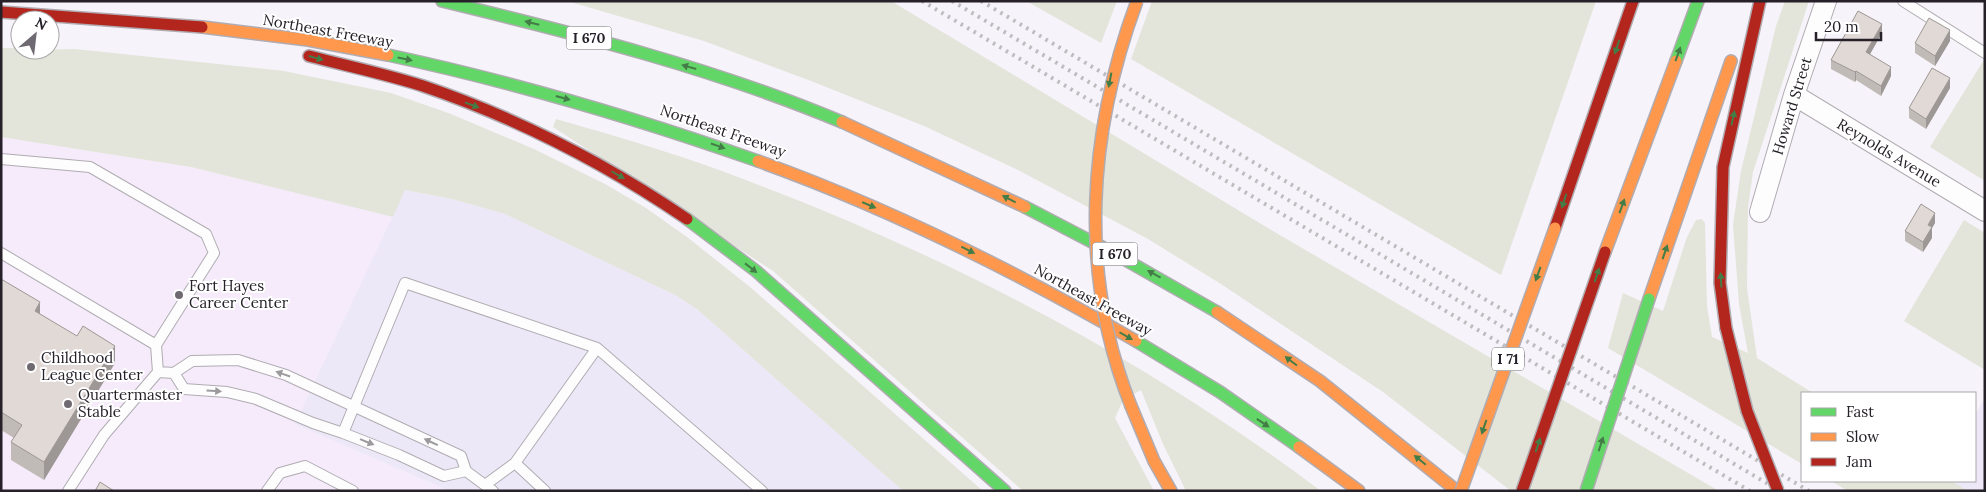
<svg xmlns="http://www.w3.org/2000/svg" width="1986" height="492" viewBox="0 0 1986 492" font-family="Lora,serif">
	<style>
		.built { fill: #f5ebfb }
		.industrial { fill: #ece8f7 }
		.green { fill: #e3e5da }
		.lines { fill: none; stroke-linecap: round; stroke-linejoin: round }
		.lane-casing { stroke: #b0acb2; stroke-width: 12 }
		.street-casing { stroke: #b0acb2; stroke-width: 22 }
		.fast-casing { stroke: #b0acb2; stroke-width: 14 }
		.slow-casing { stroke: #b0acb2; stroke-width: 14 }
		.jam-casing { stroke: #b0acb2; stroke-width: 14 }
		.lane { stroke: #fefdfe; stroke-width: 10 }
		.street { stroke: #fefdfe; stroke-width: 20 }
		.fast { stroke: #63d668; stroke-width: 11 }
		.slow { stroke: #ff974d; stroke-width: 11 }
		.jam { stroke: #b3261e; stroke-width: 11 }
		.rail { stroke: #bdbcbe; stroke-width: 4; stroke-dasharray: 2.5 5; stroke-linecap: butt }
		.fast-bridge-casing { stroke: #b0acb2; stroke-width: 14; stroke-linecap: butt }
		.slow-bridge-casing { stroke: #b0acb2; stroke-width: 14; stroke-linecap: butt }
		.jam-bridge-casing { stroke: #b0acb2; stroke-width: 14; stroke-linecap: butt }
		.fast-bridge { stroke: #63d668; stroke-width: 11 }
		.slow-bridge { stroke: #ff974d; stroke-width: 11 }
		.jam-bridge { stroke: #b3261e; stroke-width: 11 }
		.wall { fill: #c1bbb7 }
		.shaded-wall { fill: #9d9895 }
		.building { fill: #e0d9d5; stroke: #9d9895 }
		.oneway { fill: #447c48 }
		.oneway2 { fill: #9d9a9e }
		.poi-dot { fill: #6f6a72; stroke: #fff; stroke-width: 2 }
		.labels { text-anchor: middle; stroke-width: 4; stroke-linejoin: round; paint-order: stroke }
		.shield { fill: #fff; stroke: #676469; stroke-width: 1 }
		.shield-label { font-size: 14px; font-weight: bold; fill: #262129 }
		.street-label { font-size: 15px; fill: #262129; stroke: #fff }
		.poi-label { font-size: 15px; fill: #262129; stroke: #fff; text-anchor: start }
	</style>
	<rect width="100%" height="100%" fill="#f7f3fa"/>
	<!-- built -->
	<path class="built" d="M 1,137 L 191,167 L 393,217 L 296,424 L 450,491 L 1,491 Z"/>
	<!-- industrial -->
	<path class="industrial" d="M 405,190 L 452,199 L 505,214 L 675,295 L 697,309 L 903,491 L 450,491 L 295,424 Z
		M 1985,398 L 1985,491 L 1968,491 L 1952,481 L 1975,481 L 1975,415 Z"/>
	<!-- green -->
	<path class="green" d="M 567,1 L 891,1 L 1278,234 L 1719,491 L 1511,491 L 1383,392 L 1221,284 L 1148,239 L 1018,170 L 924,126 L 811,81 L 704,41 Z
		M 1026,1 L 1117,1 L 1101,43 Z
		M 1152,1 L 1596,1 L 1501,275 L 1131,59 Z
		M 1785,1 L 1809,1 L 1753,172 L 1748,207 L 1747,288 L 1757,358 L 1813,393 L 1802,393 L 1802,464 L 1608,348 L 1623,293 L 1663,311 L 1687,237 L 1696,220 L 1702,219 L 1705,223 L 1707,306 L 1712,337 L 1748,353 L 1739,304 L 1733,225 L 1741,171 L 1776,26 Z
		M 1,48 L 20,48 L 20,50 L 75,49 L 284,71 L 391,93 L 451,114 L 534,149 L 605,184 L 646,208 L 687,237 L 750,287 L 983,491 L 903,491 L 697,309 L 675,295 L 505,214 L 452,199 L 405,190 L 393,217 L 191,167 L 1,137 Z
		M 1985,58 L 1985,181 L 1930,147 Z
		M 556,119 C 623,138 691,158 756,184 C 956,260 1150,362 1321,491 L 1186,491 L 1163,444 L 1141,390 L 1123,400 L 1115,418 L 1154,491 L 1023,491 L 773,271 L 553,127 Z
		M 1964,220 L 1985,233 L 1985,370 L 1904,321 Z
		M 1831,481 L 1952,481 L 1968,491 L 1848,491 Z"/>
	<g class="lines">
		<defs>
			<path id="lane" d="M 1903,1 L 1985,53
				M 1,159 L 90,167 L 206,234 L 214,253 L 156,345 L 158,372 L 104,435 L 68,491
				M 1,253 L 156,345
				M 158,372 L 174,373 L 192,361 L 238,360 L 286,375 L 461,456 L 466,471 L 493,491
				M 174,373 L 184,389 L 227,392 L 256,399 L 313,423 L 343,433 L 399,455 L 444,476 L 466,471
				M 343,433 L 405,283 L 597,348 L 762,491
				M 515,463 L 545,491
				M 485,485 L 515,463 L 597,348
				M 267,491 L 280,473 L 305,466 L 353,491"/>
			<path id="street" d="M 1794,95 L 1985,211
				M 1760,212 L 1794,95 L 1826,1"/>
			<path id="fast" d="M 442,1 C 578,34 713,68 842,122
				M 388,55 C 514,82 636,118 758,161
				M 1676,61 L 1698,1
				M 1025,207 L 1117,255 L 1217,312
				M 687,219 L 756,271 L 1005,491
				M 1136,341 L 1220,392 L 1299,447"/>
			<path id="slow" d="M 202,27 L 308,40 L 388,55
				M 842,122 L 1025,207
				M 758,161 C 889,208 1015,271 1136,341
				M 1605,252 L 1676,61
				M 1649,299 L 1731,61
				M 1217,312 L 1320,381 L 1457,491
				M 1131,406 L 1154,461 L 1171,491
				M 1299,447 L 1359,491"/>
			<path id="jam" d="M 1,12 L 202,27
				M 309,56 C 347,66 386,74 423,86 C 517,118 605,163 687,219
				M 1555,228 L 1633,1
				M 1726,328 L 1720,283 L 1723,167 L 1760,1"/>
		</defs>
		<!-- lane casing -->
		<use href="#lane" class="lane-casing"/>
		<!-- street casing -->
		<use href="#street" class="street-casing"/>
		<!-- fast casing -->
		<use href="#fast" class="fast-casing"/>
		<!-- slow casing -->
		<use href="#slow" class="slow-casing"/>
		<!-- jam casing -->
		<use href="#jam" class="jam-casing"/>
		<!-- lane -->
		<use href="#lane" class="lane"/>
		<!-- street -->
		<use href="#street" class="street"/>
		<!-- fast -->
		<use href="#fast" class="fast"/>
		<!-- slow -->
		<use href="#slow" class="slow"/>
		<!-- jam -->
		<use href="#jam" class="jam"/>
		<!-- rail -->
		<path class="rail" d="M 922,1 L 1750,491
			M 952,1 L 1780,491
			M 981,1 L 1809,491"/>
		<defs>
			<path id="fast-bridge" d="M 1586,491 L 1649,299"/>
			<path id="slow-bridge" d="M 1131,406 C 1078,273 1088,133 1137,1
				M 1461,491 L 1555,228"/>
			<path id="jam-bridge" d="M 1726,328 L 1747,411 L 1778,491
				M 1522,491 L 1605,252"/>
		</defs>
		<!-- fast-bridge casing -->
		<use href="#fast-bridge" class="fast-bridge-casing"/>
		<!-- slow-bridge casing -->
		<use href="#slow-bridge" class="slow-bridge-casing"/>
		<!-- jam-bridge casing -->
		<use href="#jam-bridge" class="jam-bridge-casing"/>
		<!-- fast-bridge -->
		<use href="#fast-bridge" class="fast-bridge"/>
		<!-- slow-bridge -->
		<use href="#slow-bridge" class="slow-bridge"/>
		<!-- jam-bridge -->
		<use href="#jam-bridge" class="jam-bridge"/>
	</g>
	<!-- wall -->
	<path class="wall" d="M 1882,33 L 1870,54 L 1891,76 L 1881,96 L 1856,80 L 1855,82 L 1831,69 L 1831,60 Z
		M 1950,41 L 1935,66 L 1915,53 L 1915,43 Z
		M 1950,88 L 1926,129 L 1909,118 L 1909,108 Z
		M 1935,223 L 1932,228 L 1932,238 L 1923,252 L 1905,241 L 1905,231 Z
		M 1,279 L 40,314 L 115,363 L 44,480 L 11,460 L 11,442 L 14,438 L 1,430 Z"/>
	<!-- shaded-wall -->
	<path class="shaded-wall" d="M 1882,24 L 1882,33 L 1866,61 L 1866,52 Z
		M 1950,30 L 1950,41 L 1935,66 L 1935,56 Z
		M 1891,67 L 1891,76 L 1881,96 L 1881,86 Z
		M 1856,71 L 1856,80 L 1855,82 L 1855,72 Z
		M 1950,78 L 1950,88 L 1926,129 L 1926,119 Z
		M 1935,213 L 1935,223 L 1932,228 L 1932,238 L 1923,252 L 1923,242 L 1928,225 Z
		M 40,302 L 40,319 L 35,311 Z
		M 115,346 L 115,363 L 44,480 L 44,462 Z"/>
	<!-- building -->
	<path class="building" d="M 1858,11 L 1882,24 L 1866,52 L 1891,67 L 1881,86 L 1856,71 L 1855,72 L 1831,60 Z
		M 1929,18 L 1950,30 L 1935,56 L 1915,43 Z
		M 1932,68 L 1950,78 L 1926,119 L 1909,108 Z
		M 1921,204 L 1935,213 L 1928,225 L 1932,227 L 1923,242 L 1905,231 Z
		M 1,279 L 40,302 L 35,311 L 77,336 L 83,326 L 115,346 L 44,462 L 11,442 L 22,425 L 1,412 Z
		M 100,482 L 114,491 L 95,491 Z"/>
	<!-- one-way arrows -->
	<defs><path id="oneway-solid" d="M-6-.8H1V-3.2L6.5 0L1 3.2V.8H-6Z" transform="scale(1.25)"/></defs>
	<g class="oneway">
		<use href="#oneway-solid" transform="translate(532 23) rotate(-166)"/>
		<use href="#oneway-solid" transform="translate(1617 47) rotate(109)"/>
		<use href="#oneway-solid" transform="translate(1678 54) rotate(-70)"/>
		<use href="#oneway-solid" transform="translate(316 58) rotate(16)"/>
		<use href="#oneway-solid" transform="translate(405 59) rotate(12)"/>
		<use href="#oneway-solid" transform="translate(689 67) rotate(-164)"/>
		<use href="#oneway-solid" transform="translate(1110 80) rotate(101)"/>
		<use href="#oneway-solid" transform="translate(563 98) rotate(15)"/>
		<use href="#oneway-solid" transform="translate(472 105) rotate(21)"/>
		<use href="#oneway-solid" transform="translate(1733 118) rotate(-78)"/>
		<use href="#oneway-solid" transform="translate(718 146) rotate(19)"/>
		<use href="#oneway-solid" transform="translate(618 175) rotate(30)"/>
		<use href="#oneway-solid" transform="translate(1009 199) rotate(-153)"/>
		<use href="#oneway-solid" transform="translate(1564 201) rotate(108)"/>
		<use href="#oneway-solid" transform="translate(869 205) rotate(23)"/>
		<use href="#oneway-solid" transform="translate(1622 206) rotate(-70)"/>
		<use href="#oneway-solid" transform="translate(968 250) rotate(27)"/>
		<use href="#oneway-solid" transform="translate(1665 252) rotate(-71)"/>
		<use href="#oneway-solid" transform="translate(751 268) rotate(38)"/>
		<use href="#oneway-solid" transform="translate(1154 274) rotate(-151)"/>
		<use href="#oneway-solid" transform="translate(1538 274) rotate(110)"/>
		<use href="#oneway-solid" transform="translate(1597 275) rotate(-71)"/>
		<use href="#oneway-solid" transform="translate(1721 280) rotate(-93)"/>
		<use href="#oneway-solid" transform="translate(1126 336) rotate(30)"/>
		<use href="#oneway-solid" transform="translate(1291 361) rotate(-143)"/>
		<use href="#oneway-solid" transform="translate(1263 423) rotate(34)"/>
		<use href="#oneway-solid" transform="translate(1484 427) rotate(109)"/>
		<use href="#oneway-solid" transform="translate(1601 444) rotate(-72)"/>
		<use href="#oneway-solid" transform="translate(1538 445) rotate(-71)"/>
		<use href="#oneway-solid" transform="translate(1420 460) rotate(-141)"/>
	</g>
	<g class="oneway2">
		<use href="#oneway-solid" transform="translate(283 374) rotate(-161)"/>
		<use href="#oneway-solid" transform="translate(214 391) rotate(3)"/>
		<use href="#oneway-solid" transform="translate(367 442) rotate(22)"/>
		<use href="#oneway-solid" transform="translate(431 442) rotate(-155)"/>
	</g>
	<!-- markers -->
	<g class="poi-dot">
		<circle cx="179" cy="295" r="5"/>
		<circle cx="31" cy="367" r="5"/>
		<circle cx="68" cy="404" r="5"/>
	</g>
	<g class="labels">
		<!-- shield labels -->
		<g class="shield">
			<rect x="566.5" y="26.5" width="45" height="23" rx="4"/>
			<rect x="1092.5" y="242.5" width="45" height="23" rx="4"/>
			<rect x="1492" y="347.5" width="32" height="23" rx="4"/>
		</g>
		<g class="shield-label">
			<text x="589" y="43">I 670</text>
			<text x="1115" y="259">I 670</text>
			<text x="1508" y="364">I 71</text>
		</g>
		<!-- street labels -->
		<g class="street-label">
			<text transform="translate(328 31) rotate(10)" y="5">Northeast Freeway</text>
			<text transform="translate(1792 106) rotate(-73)" y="5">Howard Street</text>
			<text transform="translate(723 131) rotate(19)" y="5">Northeast Freeway</text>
			<text transform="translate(1889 153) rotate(31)" y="5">Reynolds Avenue</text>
			<text transform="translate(1093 300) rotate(29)" y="5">Northeast Freeway</text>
		</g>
		<!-- poi labels -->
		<g class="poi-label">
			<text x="189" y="291">Fort Hayes<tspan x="189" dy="17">Career Center</tspan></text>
			<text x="41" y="363">Childhood<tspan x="41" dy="17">League Center</tspan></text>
			<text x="78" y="400">Quartermaster<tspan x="78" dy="17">Stable</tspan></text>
		</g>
	</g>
	<!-- border -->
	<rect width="1986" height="492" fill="none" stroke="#262129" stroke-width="5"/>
	<!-- legend -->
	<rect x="1801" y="392" width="175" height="90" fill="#ffffff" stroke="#a8a6a9"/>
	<rect x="1811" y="408" width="25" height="8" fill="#63d668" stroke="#a8a6a9"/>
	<text x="1846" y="417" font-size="15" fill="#262129">Fast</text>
	<rect x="1811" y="433" width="25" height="8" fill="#ff974d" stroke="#a8a6a9"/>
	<text x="1846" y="442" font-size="15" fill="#262129">Slow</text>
	<rect x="1811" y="458" width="25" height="8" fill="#b3261e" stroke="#a8a6a9"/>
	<text x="1846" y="467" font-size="15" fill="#262129">Jam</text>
	<!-- north arrow -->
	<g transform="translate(35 35) rotate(28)"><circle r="24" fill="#ffffff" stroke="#a8a6a9"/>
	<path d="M0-4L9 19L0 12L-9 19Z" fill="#6f6a72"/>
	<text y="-8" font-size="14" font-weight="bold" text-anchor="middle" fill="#262129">N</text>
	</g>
	<!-- scale -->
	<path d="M1816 32v8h65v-8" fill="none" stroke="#262129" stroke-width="2.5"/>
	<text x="1824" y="32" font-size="15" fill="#262129" stroke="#ffffff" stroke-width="4" paint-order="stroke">20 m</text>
</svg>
